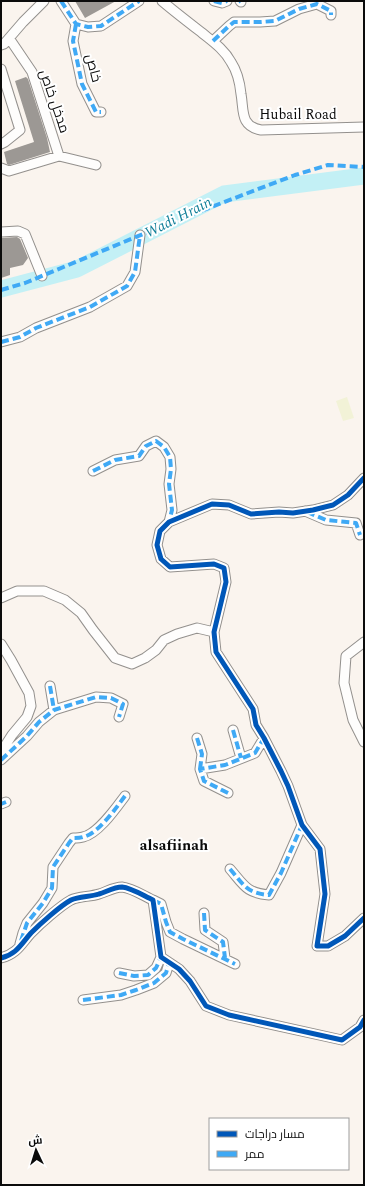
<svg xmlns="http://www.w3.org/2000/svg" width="365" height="1186" viewBox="0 0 365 1186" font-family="Spectral,Cairo,serif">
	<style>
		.pitch { fill: #f2f2d7 }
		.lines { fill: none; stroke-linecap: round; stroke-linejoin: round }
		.river { stroke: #c3f0f5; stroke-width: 17 }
		.building { fill: #9c9894 }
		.minor-casing { stroke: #93908d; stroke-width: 11 }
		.minor { stroke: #fefdfc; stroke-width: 9 }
		.quiet { stroke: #3fa9f5; stroke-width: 4; stroke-dasharray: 8 4; stroke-linecap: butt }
		.cycleway-casing { stroke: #fff; stroke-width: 8 }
		.cycleway { stroke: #0057b8; stroke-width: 5 }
		.labels { text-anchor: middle; stroke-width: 4; stroke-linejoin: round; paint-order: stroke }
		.street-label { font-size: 14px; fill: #0b0b0b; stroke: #fff }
		.water-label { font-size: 15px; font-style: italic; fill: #117f99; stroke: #fff }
		.neighbourhood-label { font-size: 15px; font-weight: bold; fill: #0b0b0b; stroke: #fff }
	</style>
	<rect width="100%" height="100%" fill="#faf4ee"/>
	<!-- pitch -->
	<path class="pitch" d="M 347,397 L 354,418 L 343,421 L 336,401 Z"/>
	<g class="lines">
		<!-- river -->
		<path class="river" d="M 1,289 L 77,269 L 224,194 L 364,176"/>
	</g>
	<!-- building -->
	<path class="building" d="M 75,1 L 116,1 L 85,18 Z
		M 26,77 L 28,79 L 47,138 L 50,152 L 9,165 L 7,164 L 4,152 L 34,142 L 15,81 Z
		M 17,237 L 20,239 L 28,258 L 23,265 L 10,268 L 10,275 L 1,278 L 1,238 Z"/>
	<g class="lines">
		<defs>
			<path id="minor" d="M 61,1 L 76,24 L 88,27 L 101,26 L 139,1
				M 162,1 C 175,12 188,22 201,32 C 212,41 224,49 231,62 C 237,71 240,84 241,94 C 244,111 240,126 261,130 L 364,127
				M 214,1 L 222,3 L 227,1
				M 240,1 L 241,2
				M 76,24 L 73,41 L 82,84 L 96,112 L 101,112
				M 9,38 L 32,72 L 59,156
				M 213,41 L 229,26 L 234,22 L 260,22 L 275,21 L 299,9 L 317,4 L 331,11 L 331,15
				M 1,45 L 4,44 L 23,22 L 44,1
				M 1,69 L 20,130 L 5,142 L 1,144
				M 1,168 L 9,171 L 59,156 L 96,165
				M 1,232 L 18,231 L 25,234 L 42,276
				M 1,342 L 20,337 L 36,328 L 90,307 L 127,286 L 135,272 L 140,235
				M 93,471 L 115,460 L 139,456 L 146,446 L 156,441 L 164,447 L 170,457 L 171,469 L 169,484 L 172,510 L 169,522
				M 364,478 L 348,495 L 333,505 L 313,510 L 293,513 L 279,512 L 251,514 L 229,505 L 212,504 L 169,522 L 160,531 L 157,545 L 161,559 L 170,567 L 214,564 L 224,568 L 226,582 L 214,632 L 216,652 L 253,709 L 256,725 L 264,738 L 281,771 L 288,786 L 302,825 L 320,849 L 325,894 L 317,946 L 328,946 L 345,936 L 364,918
				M 305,511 L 326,520 L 356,523 L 360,535
				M 1,598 L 17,591 L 44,591 L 65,600 L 81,613 L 93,630 L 115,658 L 132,664 L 145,658 L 156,650 L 164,640 L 177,634 L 197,628 L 214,632
				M 364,642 L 346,656 L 344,683 L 353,720 L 364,742
				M 1,644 L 11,660 L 29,693 L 31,706 L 27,717 L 12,735 L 1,752
				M 50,686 L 54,710
				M 233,730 L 241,758
				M 197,738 L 202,754 L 200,769
				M 1,760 L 27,736 L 39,722 L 54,710 L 96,697 L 111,698 L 123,704 L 119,717
				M 228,793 L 204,781 L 200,769 L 225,765 L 255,753 L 264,738
				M 1,804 L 6,802
				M 230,869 C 244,885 246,893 269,895 L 281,873 L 302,825
				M 153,900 L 161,904 L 166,922 L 170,932 L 183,939 L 235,964
				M 204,913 L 205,930 L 223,942 L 225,958
				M 20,944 L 23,933 L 27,923 L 43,903 L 52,888 L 53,867 L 69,843 L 73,838 C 76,838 80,838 83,837 C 98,834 116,808 125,796
				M 1,958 C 17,954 21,944 31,933 C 40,924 60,906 71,900 C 79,896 90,897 99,894 C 106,892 114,887 122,887 C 132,888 144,896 153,900 L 161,957 L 179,969 L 190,981 L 206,1006 L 229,1015 L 342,1040 L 360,1027 L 364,1020
				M 119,973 L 134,976 L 148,975 L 156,968 L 161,957
				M 83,1000 L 121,995 L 136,990 L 154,983 L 166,973 L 169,963"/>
		</defs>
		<!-- minor casing -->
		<use href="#minor" class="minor-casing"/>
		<!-- minor -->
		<use href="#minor" class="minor"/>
		<!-- quiet -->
		<path class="quiet" d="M 61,1 L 76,24 L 88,27 L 101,26 L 139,1
			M 214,1 L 222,3 L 227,1
			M 240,1 L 241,2
			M 76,24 L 73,41 L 82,84 L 96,112 L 101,112
			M 213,41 L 229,26 L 234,22 L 260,22 L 275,21 L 299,9 L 317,4 L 331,11 L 331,15
			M 1,290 L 25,283 L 172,222 L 295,175 L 328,165 L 364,167
			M 1,342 L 20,337 L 36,328 L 90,307 L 127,286 L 135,272 L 140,235
			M 93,471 L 115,460 L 139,456 L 146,446 L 156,441 L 164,447 L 170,457 L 171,469 L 169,484 L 172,510 L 169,522
			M 307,512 L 326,520 L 356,523 L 360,535
			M 50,686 L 54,710
			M 233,730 L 241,758
			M 197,738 L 202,754 L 200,769
			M 1,760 L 27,736 L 39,722 L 54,710 L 96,697 L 111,698 L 123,704 L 119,717
			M 228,793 L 204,781 L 200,769 L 225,765 L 255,753 L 264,738
			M 1,804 L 6,802
			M 230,869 C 244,885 246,893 269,895 L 281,873 L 302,825
			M 153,900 L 161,904 L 166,922 L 170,932 L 183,939 L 235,964
			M 204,913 L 205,930 L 223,942 L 225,958
			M 21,941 L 27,923 L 43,903 L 52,888 L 53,867 L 69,843 L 73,838 C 76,838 80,838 83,837 C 98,834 116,808 125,796
			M 119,973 L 134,976 L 148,975 L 156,968 L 161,957
			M 83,1000 L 121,995 L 136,990 L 154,983 L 166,973 L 169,963"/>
		<defs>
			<path id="cycleway" d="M 364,478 L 348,495 L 333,505 L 313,510 L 293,513 L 279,512 L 251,514 L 229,505 L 212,504 L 169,522 L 160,531 L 157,545 L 161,559 L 170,567 L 214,564 L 224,568 L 226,582 L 214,632 L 216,652 L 253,709 L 256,725 L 264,738 L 281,771 L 288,786 L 302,825 L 320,849 L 325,894 L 317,946 L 328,946 L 345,936 L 364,918
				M 1,958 C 17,954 21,944 31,933 C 40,924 60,906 71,900 C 79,896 90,897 99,894 C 106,892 114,887 122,887 C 132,888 144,896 153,900 L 161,957 L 179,969 L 190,981 L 206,1006 L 229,1015 L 342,1040 L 360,1027 L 364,1020"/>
		</defs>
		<!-- cycleway casing -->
		<use href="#cycleway" class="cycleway-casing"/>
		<!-- cycleway -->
		<use href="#cycleway" class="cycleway"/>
	</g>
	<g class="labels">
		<!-- street labels -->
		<g class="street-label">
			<text transform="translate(94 68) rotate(75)" y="5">خاص</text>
			<text transform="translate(55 101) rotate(71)" y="5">مدخل خاص</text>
			<text x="298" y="119">Hubail Road</text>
		</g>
		<!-- water labels -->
		<g class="water-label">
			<text transform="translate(178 217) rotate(-27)" y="5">Wadi Hrain</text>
		</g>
		<!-- neighbourhood labels -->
		<g class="neighbourhood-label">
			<text x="174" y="850">alsafiinah</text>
		</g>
	</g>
	<!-- border -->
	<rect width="365" height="1186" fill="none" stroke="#0b0b0b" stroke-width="4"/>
	<!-- legend -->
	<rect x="209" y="1118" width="140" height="52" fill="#ffffff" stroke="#9d9d9d"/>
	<rect x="217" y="1131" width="20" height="6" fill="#0057b8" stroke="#9d9d9d"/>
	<text x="245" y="1138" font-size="12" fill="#0b0b0b">مسار دراجات</text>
	<rect x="217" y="1151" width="20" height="6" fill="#3fa9f5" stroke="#9d9d9d"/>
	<text x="245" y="1158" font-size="12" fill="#0b0b0b">ممر</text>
	<!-- north arrow -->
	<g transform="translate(36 1150) rotate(356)" stroke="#ffffff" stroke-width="3" paint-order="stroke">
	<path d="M0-3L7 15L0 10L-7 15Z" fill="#0b0b0b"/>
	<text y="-6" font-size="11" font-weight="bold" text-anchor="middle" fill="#0b0b0b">ش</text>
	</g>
</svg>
